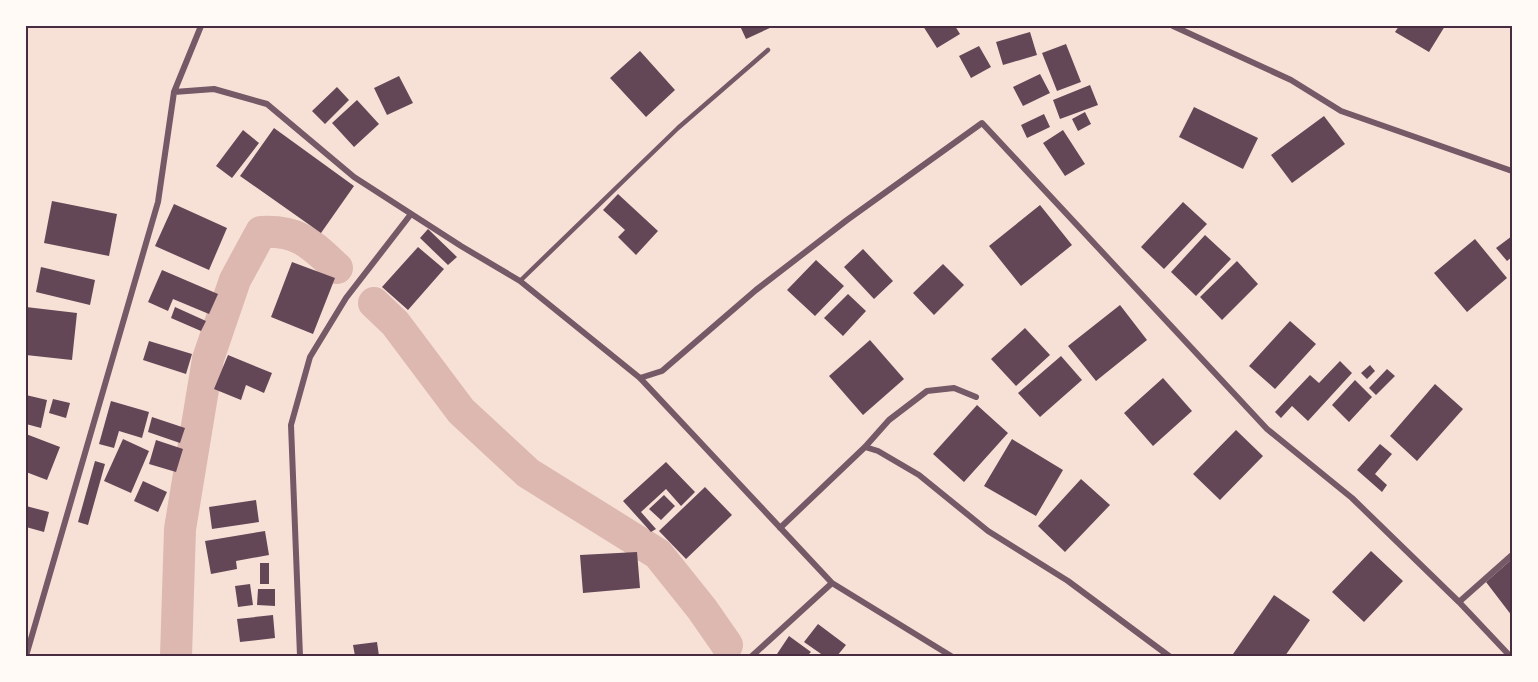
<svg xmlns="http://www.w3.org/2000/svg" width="1538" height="682" viewBox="0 0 1538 682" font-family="'Asap Condensed',sans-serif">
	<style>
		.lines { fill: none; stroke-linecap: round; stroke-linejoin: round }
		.canal { stroke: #dcb8b0; stroke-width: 32 }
		.building { fill: #644757 }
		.service { stroke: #755966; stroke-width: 4.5 }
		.minor { stroke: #755966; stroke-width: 6 }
		.neatline { fill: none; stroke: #4a2c40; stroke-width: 2 }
	</style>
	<rect width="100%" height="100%" fill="#f7e1d7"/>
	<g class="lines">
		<!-- canal -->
		<path class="canal" d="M 374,303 L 395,323 L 461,411 L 528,473 L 658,554 L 702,609 L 727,645
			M 176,656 L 180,529 L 208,359 L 235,280 L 261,232 C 299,230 311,244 337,268"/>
	</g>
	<!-- building -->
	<path class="building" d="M 740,26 L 772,26 L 772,27 L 746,39 Z
		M 923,26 L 955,26 L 960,34 L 937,48 Z
		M 1399,26 L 1445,26 L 1429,52 L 1395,32 Z
		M 1030,32 L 1037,55 L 1003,65 L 996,42 Z
		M 1066,44 L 1081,82 L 1057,91 L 1042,53 Z
		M 979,46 L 991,67 L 971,78 L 959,56 Z
		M 640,51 L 675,90 L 646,117 L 610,78 Z
		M 1040,74 L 1050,93 L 1023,106 L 1013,87 Z
		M 399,76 L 413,103 L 387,115 L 374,88 Z
		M 1090,85 L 1098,105 L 1060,119 L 1053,100 Z
		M 337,87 L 349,100 L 325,124 L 312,111 Z
		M 357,100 L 379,124 L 354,147 L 332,123 Z
		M 1194,107 L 1258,138 L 1243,169 L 1179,137 Z
		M 1085,112 L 1091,124 L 1078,131 L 1072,119 Z
		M 1044,114 L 1050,127 L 1027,138 L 1021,125 Z
		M 1324,116 L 1345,144 L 1292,183 L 1271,155 Z
		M 274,128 L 354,186 L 321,233 L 240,176 Z
		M 243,130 L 259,143 L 232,178 L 216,166 Z
		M 1063,130 L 1085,164 L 1065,176 L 1043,143 Z
		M 618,194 L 658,231 L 636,255 L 618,237 L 625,230 L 603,210 Z
		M 52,201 L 117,214 L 109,256 L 44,243 Z
		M 1183,202 L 1207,224 L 1164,269 L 1141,247 Z
		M 174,204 L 227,228 L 209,270 L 155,246 Z
		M 1040,205 L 1072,245 L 1021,286 L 989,246 Z
		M 428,229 L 457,257 L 448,265 L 420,238 Z
		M 1205,235 L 1231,259 L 1196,296 L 1171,272 Z
		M 1512,236 L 1512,257 L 1507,261 L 1496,248 Z
		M 1475,239 L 1507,278 L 1467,312 L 1434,273 Z
		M 418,247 L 444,269 L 408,310 L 382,287 Z
		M 863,249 L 893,281 L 874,299 L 844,267 Z
		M 816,260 L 844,286 L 815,316 L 787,290 Z
		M 1237,261 L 1258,284 L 1222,320 L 1200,297 Z
		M 292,262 L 335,278 L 313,334 L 271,317 Z
		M 943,264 L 964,285 L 934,315 L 913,293 Z
		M 41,267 L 95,280 L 90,305 L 36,292 Z
		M 162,270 L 218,294 L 209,314 L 173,299 L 168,311 L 148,302 Z
		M 848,294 L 866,311 L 843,336 L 824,318 Z
		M 1120,305 L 1147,340 L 1096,381 L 1068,346 Z
		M 26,307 L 77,313 L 72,360 L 26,355 Z
		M 175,307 L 206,321 L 201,331 L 171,318 Z
		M 1290,321 L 1316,344 L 1275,389 L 1249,366 Z
		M 1025,328 L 1050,355 L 1016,386 L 991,359 Z
		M 870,340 L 904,379 L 863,415 L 829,376 Z
		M 149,341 L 192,354 L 186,374 L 143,360 Z
		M 228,355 L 272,373 L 264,393 L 246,385 L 241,400 L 214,389 Z
		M 1061,356 L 1082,380 L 1040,417 L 1018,393 Z
		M 1340,361 L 1352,373 L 1308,421 L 1292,406 L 1281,418 L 1275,412 L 1310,375 L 1319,383 Z
		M 1370,365 L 1375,371 L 1367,379 L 1361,373 Z
		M 1387,369 L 1395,376 L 1376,395 L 1369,388 Z
		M 1163,378 L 1192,411 L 1153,446 L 1124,413 Z
		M 1355,380 L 1372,397 L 1349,422 L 1332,405 Z
		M 1435,384 L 1463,409 L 1417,461 L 1390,436 Z
		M 26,395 L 47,400 L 41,428 L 26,424 Z
		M 53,399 L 70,403 L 66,418 L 49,413 Z
		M 111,401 L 149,412 L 142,438 L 119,431 L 114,448 L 99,444 Z
		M 977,405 L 1008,433 L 964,482 L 933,454 Z
		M 152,417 L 185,428 L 180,443 L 148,432 Z
		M 1236,430 L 1263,456 L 1220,500 L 1193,474 Z
		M 26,434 L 60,447 L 47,480 L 26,472 Z
		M 123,439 L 149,451 L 131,493 L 104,481 Z
		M 1012,439 L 1063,470 L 1036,516 L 984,486 Z
		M 156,440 L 183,449 L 176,472 L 149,464 Z
		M 1380,444 L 1392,454 L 1375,474 L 1387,485 L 1382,492 L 1357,470 Z
		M 95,461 L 105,464 L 88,525 L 78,522 Z
		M 666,462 L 695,492 L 681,506 L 666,489 L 641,512 L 656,529 L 651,532 L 623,501 Z
		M 1081,479 L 1110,505 L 1065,552 L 1038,526 Z
		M 143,481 L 167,492 L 158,512 L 134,501 Z
		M 705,487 L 732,515 L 686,559 L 659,531 Z
		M 664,495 L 675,506 L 661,520 L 649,509 Z
		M 256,500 L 259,522 L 212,529 L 209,507 Z
		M 26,506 L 49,512 L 44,532 L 26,527 Z
		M 265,531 L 269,555 L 236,561 L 237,569 L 211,574 L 205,541 Z
		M 1371,551 L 1403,581 L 1364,622 L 1332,592 Z
		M 637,552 L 640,588 L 583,593 L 580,555 Z
		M 1512,559 L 1512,616 L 1486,582 Z
		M 260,563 L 269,563 L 269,584 L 260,584 Z
		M 250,584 L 253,605 L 238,607 L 235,586 Z
		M 258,589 L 275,589 L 275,606 L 257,605 Z
		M 1274,595 L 1310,620 L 1285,656 L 1236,656 L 1233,654 Z
		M 273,615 L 275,638 L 240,642 L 237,619 Z
		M 818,624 L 846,645 L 837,656 L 824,656 L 804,642 Z
		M 789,636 L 811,652 L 807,656 L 780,656 L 777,654 Z
		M 377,642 L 379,656 L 355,656 L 353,645 Z"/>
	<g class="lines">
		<!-- service -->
		<path class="service" d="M 520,281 L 678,128 L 768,50"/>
		<!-- minor -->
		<path class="minor" d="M 1173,26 L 1291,80 L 1341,111 L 1512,171
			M 174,92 L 214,89 L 267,104 L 354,177 L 461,246 L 520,281 L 640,378 L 832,583 L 951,656
			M 640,378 L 662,371 L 756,290 L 847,220 L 982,123 L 1267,429 L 1352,498 L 1459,602 L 1510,656
			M 865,447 L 878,451 L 919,475 L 988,531 L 1068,581 L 1169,656
			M 780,528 L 865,447 L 889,420 L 927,391 L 954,388 L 976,397
			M 1459,602 L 1512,555
			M 26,656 L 158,202 L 174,92 L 201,26
			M 300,656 L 291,425 L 310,357 L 346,298 L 411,214
			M 752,656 L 832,583"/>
	</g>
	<!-- border -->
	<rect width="1538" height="682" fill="none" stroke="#fffaf5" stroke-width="54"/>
	<rect x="27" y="27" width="1484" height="628" class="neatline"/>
</svg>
